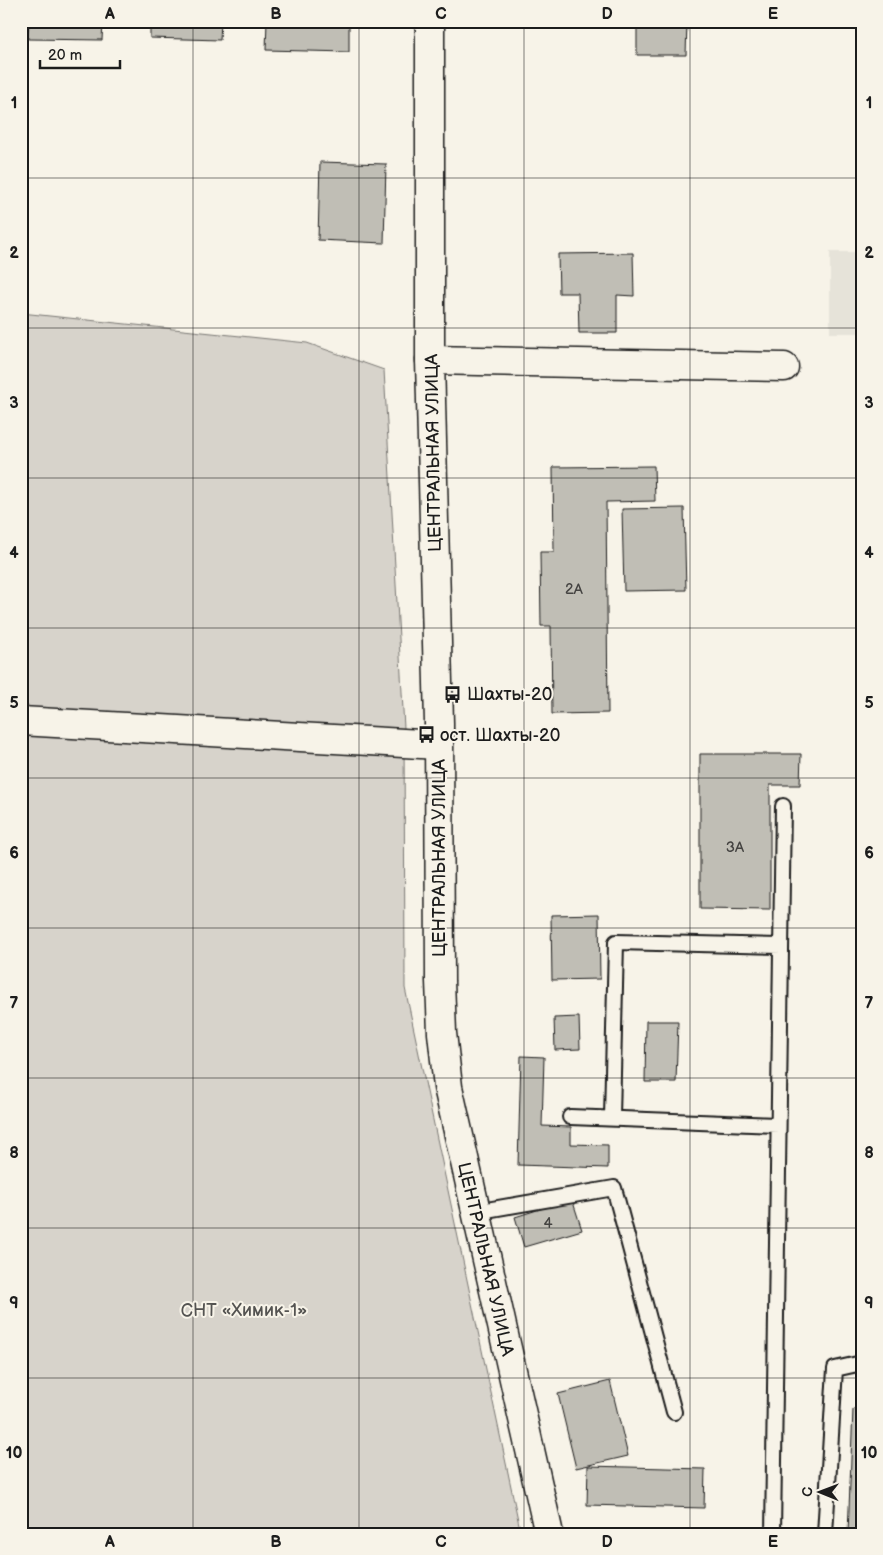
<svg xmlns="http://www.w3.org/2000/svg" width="883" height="1555" viewBox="0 0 883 1555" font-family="'Balsamiq Sans',sans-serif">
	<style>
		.built { fill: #e6e3d9 }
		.green { fill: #d7d3cb; stroke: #7a7874 }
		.building { fill: #c0beb5; stroke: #1c1c1c }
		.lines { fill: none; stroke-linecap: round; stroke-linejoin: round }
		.service-casing { stroke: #1c1c1c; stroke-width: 18 }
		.minor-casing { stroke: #1c1c1c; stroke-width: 31 }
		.tertiary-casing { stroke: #1c1c1c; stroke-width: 31 }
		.service { stroke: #f7f3e8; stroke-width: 14 }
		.minor { stroke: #f7f3e8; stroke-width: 28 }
		.tertiary { stroke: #f7f3e8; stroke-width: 28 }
		.grid { fill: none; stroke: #1c1c1c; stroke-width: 1; stroke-opacity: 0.55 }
		.labels { text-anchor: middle; stroke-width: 4; stroke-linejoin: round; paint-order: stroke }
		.number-label { font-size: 15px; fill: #454442 }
		.street-label { font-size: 18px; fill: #1c1c1c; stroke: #f7f3e8 }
		.poi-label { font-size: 18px; fill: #1c1c1c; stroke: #f7f3e8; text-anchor: start }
		.park-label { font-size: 18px; fill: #545351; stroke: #f7f3e8 }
		.neatline { fill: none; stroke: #1c1c1c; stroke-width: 2 }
		.grid-label { font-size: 16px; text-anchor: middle; font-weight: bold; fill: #1c1c1c }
	</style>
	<rect width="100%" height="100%" fill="#f7f3e8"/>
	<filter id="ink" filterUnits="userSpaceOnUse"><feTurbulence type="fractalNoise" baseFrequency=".02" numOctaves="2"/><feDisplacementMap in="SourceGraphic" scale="10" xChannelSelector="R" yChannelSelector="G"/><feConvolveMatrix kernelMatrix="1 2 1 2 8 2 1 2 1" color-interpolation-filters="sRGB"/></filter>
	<g filter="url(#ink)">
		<!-- built -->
		<path class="built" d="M 830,252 L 862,252 L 862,333 L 830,333 Z"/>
		<!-- green -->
		<path class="green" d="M 21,313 L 307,343 L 384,370 L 404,728 L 405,988 L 521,1534 L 21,1534 Z"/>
		<!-- building -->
		<path class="building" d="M 29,21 L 103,21 L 102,40 L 28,39 Z
			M 150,21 L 221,21 L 220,40 L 150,38 Z
			M 267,21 L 349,21 L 349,52 L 266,50 Z
			M 656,21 L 687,21 L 686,55 L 637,55 L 637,22 L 656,23 Z
			M 320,162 L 386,164 L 384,243 L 318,240 Z
			M 633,253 L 634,296 L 617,295 L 617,333 L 579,333 L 578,293 L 559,293 L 558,254 Z
			M 654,466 L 655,501 L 606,502 L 608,713 L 552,714 L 551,626 L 541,626 L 540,552 L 554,552 L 553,467 Z
			M 684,508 L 686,590 L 624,591 L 622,509 Z
			M 700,754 L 801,754 L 800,785 L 770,785 L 770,910 L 700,909 Z
			M 599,914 L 600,979 L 552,980 L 551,915 Z
			M 579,1017 L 580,1049 L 555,1050 L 554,1018 Z
			M 646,1021 L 678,1021 L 676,1082 L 645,1082 Z
			M 521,1056 L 544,1057 L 542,1126 L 571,1127 L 571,1144 L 608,1145 L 608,1168 L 518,1165 Z
			M 572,1199 L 582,1230 L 524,1247 L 515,1217 Z
			M 610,1381 L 628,1456 L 576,1468 L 558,1394 Z
			M 853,1409 L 862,1409 L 862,1534 L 848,1534 Z
			M 588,1466 L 705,1469 L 704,1508 L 587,1505 Z"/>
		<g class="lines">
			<defs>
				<path id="service" d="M 570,1117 L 778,1125
					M 612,1118 L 616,942 L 781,946
					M 475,1212 L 614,1188 L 674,1412
					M 773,1534 L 783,806
					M 825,1534 L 835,1369 L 862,1363"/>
				<path id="minor" d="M 430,360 L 784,367
					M 21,721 L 438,745"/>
				<path id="tertiary" d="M 430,21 L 430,360 L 439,723 L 440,981 L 442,1033 L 448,1087 L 549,1534"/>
			</defs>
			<!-- service casing -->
			<use href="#service" class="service-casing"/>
			<!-- minor casing -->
			<use href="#minor" class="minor-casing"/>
			<!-- tertiary casing -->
			<use href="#tertiary" class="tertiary-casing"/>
			<!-- service -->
			<use href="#service" class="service"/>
			<!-- minor -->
			<use href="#minor" class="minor"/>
			<!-- tertiary -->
			<use href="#tertiary" class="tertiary"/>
		</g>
	</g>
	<!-- grid -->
	<path class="grid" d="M 193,21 L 193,1534M 359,21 L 359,1534M 524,21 L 524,1534M 690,21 L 690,1534M 21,178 L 862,178M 21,328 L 862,328M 21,478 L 862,478M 21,628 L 862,628M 21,778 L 862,778M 21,928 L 862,928M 21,1078 L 862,1078M 21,1228 L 862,1228M 21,1378 L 862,1378"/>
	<!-- icons -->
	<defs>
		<symbol id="bus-bare" viewBox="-9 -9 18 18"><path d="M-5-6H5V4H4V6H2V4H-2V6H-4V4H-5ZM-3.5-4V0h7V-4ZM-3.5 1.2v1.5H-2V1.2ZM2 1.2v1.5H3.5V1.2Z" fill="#1c1c1c" stroke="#f7f3e8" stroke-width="2.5" paint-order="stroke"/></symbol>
	</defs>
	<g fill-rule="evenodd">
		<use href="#bus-bare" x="440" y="682" width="25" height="25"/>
		<use href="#bus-bare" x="414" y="722" width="25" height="25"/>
	</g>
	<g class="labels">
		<!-- number labels -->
		<g class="number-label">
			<text x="574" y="594">2А</text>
			<text x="735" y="852">3А</text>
			<text x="548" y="1228">4</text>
		</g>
		<!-- street labels -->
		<g class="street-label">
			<text transform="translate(433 453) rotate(-91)" y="6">ЦЕНТРАЛЬНАЯ УЛИЦА</text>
			<text transform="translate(439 858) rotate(-90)" y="6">ЦЕНТРАЛЬНАЯ УЛИЦА</text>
			<text transform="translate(486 1259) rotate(77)" y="6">ЦЕНТРАЛЬНАЯ УЛИЦА</text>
		</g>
		<!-- poi labels -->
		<g class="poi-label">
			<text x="467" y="700">Шахты-20</text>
			<text x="440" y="741">ост. Шахты-20</text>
		</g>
		<!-- park labels -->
		<g class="park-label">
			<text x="244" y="1316">СНТ «Химик-1»</text>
		</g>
	</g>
	<!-- margin -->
	<rect width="883" height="1555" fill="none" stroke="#f7f3e8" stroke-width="55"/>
	<!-- north arrow -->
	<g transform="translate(820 1492) rotate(271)" stroke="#f7f3e8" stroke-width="4" paint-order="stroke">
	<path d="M0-4L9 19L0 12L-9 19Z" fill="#1c1c1c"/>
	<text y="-8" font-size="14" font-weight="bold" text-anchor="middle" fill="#1c1c1c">С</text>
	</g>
	<!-- scale -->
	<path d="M40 60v8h80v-8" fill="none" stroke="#1c1c1c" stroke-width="2.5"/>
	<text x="48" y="60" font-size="15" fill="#1c1c1c" stroke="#f7f3e8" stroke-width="4" paint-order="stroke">20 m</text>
	<rect x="28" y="28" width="828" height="1500" class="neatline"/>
	<g class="grid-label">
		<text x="110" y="19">A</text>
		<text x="276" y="19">B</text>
		<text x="441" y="19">C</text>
		<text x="607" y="19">D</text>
		<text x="773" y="19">E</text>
		<text x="14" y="108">1</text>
		<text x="869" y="108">1</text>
		<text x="14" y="258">2</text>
		<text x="869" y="258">2</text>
		<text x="14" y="408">3</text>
		<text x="869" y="408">3</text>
		<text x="14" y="558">4</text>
		<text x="869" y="558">4</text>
		<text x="14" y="708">5</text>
		<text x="869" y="708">5</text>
		<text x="14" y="858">6</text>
		<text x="869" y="858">6</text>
		<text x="14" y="1008">7</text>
		<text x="869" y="1008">7</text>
		<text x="14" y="1158">8</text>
		<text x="869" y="1158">8</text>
		<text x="14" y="1308">9</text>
		<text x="869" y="1308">9</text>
		<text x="14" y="1458">10</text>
		<text x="869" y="1458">10</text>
		<text x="110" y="1547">A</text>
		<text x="276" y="1547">B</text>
		<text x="441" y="1547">C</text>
		<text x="607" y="1547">D</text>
		<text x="773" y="1547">E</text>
	</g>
</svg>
